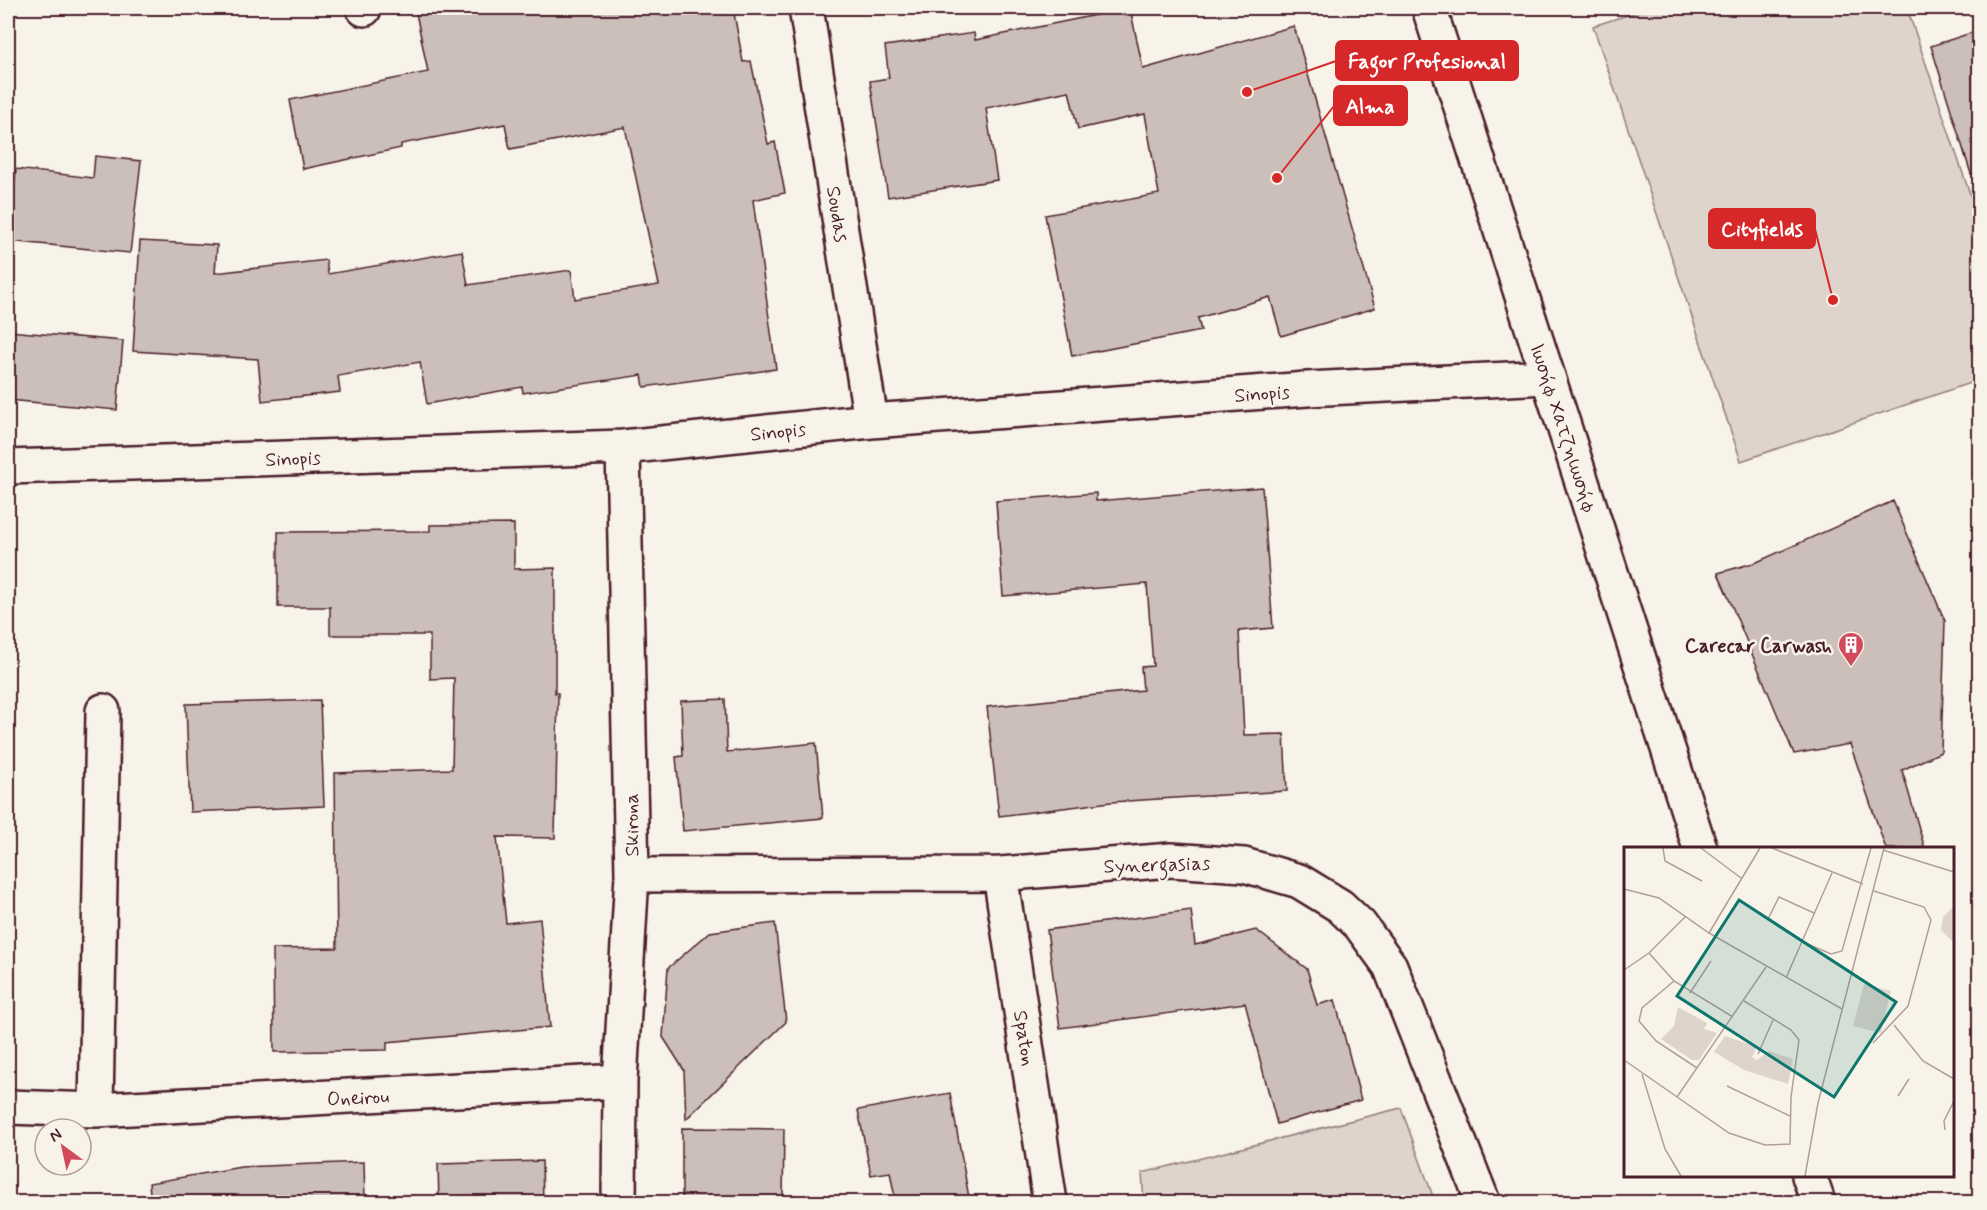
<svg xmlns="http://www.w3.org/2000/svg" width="1987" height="1210" viewBox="0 0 1987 1210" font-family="Mynerve,sans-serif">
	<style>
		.green { fill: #ded4cc; stroke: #947a7c; stroke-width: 1.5 }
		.building { fill: #ccbfb9; stroke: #4a1f2b; stroke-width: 1.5 }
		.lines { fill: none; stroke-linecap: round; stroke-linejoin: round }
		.minor-casing { stroke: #4a1f2b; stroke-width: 38 }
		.secondary-casing { stroke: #4a1f2b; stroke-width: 38 }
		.minor { stroke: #f7f3e8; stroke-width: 33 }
		.secondary { stroke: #f7f3e8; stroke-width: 33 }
		.labels { text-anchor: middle; stroke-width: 5; stroke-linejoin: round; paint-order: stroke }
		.street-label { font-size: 20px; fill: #4a1f2b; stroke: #f7f3e8 }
		.poi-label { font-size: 20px; font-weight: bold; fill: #4a1f2b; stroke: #f7f3e8; text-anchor: end }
		.inset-road { fill: none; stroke: #b29e9c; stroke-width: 1.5 }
		.view { fill: #0f766e; fill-opacity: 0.15; stroke: #0f766e; stroke-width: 3 }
		.inset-edge { fill: none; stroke: #4a1f2b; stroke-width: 3 }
		.leader { fill: none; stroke: #d62828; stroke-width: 2 }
		.callout-dot { fill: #d62828; stroke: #f7f3e8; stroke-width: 2 }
		.callout { fill: #d62828; stroke: #d62828; stroke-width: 2 }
		.callout-label { font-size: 21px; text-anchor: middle; font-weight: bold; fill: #fff }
	</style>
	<rect width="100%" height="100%" fill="#f7f3e8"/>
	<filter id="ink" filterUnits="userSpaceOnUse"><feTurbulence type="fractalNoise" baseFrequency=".0167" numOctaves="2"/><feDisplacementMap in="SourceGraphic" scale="12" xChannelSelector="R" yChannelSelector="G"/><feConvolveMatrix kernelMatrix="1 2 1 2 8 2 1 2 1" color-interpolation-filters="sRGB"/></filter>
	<g filter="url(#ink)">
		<!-- green -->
		<path class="green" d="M 1649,8 L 1907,8 L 1979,221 L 1979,380 L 1741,461 L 1593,26 Z
			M 1401,1108 L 1435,1202 L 1144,1202 L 1142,1173 Z"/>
		<!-- building -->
		<path class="building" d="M 415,8 L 733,8 L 743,62 L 751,61 L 768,144 L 775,142 L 785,193 L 753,200 L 776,369 L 644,387 L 642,375 L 523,393 L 522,387 L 427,404 L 420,362 L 338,376 L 340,392 L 262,401 L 258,359 L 133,351 L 140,241 L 217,245 L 215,273 L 326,260 L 328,274 L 462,251 L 468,285 L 571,270 L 575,299 L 659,285 L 625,127 L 510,149 L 505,124 L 401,144 L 401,148 L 303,169 L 290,100 L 428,72 Z
			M 1130,8 L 1143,69 L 1294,26 L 1375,308 L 1281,336 L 1270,297 L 1198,318 L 1201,331 L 1072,356 L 1045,215 L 1159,194 L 1145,114 L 1078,129 L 1069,91 L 986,108 L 997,180 L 888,197 L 870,81 L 889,78 L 885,46 L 974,33 L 975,40 Z
			M 1980,30 L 1980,173 L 1971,174 L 1931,46 Z
			M 95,156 L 141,161 L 130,253 L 9,241 L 16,169 L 93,178 Z
			M 8,331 L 123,341 L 117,410 L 8,400 Z
			M 1262,487 L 1273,628 L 1239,631 L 1244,735 L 1284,734 L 1287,791 L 1111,802 L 999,816 L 987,707 L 1143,690 L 1141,667 L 1153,666 L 1147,584 L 1003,596 L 996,501 L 1096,493 L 1096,501 Z
			M 1893,501 L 1945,621 L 1941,752 L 1902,770 L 1925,849 L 1886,849 L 1850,744 L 1794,754 L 1718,573 L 1757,562 Z
			M 514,524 L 514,569 L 555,568 L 555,693 L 558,693 L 555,838 L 497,837 L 506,923 L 540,919 L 550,1027 L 387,1042 L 387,1050 L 274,1052 L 273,949 L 337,948 L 335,773 L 452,769 L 454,678 L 430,679 L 430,635 L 330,635 L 330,607 L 278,607 L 278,532 L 430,531 L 430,525 Z
			M 725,699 L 727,752 L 816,743 L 823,818 L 683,831 L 676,757 L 683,756 L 681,701 Z
			M 320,700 L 324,806 L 190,812 L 186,704 Z
			M 1191,910 L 1195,945 L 1256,930 L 1307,969 L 1317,1005 L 1335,1000 L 1361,1100 L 1277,1124 L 1245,1003 L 1060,1028 L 1047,930 Z
			M 775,923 L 786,1022 L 686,1119 L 684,1070 L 663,1037 L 668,968 L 710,932 Z
			M 950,1093 L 970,1203 L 896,1203 L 890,1172 L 871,1175 L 858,1110 Z
			M 682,1128 L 784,1129 L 783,1203 L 682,1203 Z
			M 542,1161 L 543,1203 L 439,1203 L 438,1164 Z
			M 364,1162 L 365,1203 L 151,1203 L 149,1183 L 241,1167 Z"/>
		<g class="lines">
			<defs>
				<path id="minor" d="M 363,8 L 364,9
					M 806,8 L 871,421
					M 8,467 L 623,447 L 871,421 L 1307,389 L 1548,377
					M 1000,874 L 1050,1202
					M 632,875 L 1000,874 L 1171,860 L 1244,865 L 1299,881 L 1340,906 L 1360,925 L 1390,966 L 1483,1202
					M 8,1107 L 96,1110 L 620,1081
					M 96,1110 L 103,711
					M 619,1202 L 620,1081 L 632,875 L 623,447"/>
				<path id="secondary" d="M 1429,8 L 1700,848
					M 1809,1176 L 1818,1202"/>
			</defs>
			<!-- minor casing -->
			<use href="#minor" class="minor-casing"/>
			<!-- secondary casing -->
			<use href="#secondary" class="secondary-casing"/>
			<!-- minor -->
			<use href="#minor" class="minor"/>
			<!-- secondary -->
			<use href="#secondary" class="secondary"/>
		</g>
	</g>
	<!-- icons -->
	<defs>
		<symbol id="building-pin" viewBox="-11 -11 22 30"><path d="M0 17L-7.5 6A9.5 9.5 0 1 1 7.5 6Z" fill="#d1495b" stroke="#f7f3e8"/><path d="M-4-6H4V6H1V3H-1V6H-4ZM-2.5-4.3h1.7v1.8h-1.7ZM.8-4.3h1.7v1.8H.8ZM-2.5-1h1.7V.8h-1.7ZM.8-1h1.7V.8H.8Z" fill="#fff"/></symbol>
	</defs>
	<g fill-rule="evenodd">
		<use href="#building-pin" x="1836" y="630" width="30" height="40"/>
	</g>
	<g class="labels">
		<!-- street labels -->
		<g class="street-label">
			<text transform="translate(838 214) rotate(81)" y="7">Soudas</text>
			<text transform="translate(1262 393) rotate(-4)" y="7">Sinopis</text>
			<text transform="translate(1564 428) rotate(72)" y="7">Ιωσήφ Χατζηιωσήφ</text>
			<text transform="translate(778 431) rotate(-6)" y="7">Sinopis</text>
			<text transform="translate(293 458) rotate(-2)" y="7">Sinopis</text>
			<text transform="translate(631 825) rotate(-91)" y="7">Skirona</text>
			<text transform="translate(1157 864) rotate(-2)" y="7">Synergasias</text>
			<text transform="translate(1025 1038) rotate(81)" y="7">Spaton</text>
			<text transform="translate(358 1097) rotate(-3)" y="7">Oneirou</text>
		</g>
		<!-- poi labels -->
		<g class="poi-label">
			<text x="1832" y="652">Carecar Carwash</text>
		</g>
	</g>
	<!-- overview -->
	<g transform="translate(1624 847)">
		<rect width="330" height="330" fill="#f7f3e8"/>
		<path d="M 330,59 L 330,96 L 317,83 L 319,70 ZM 240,137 L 267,144 L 257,186 L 229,179 ZM 54,160 L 83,176 L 80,182 L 93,186 L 75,213 L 68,213 L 37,192 L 50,179 ZM 101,189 L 133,200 L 128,210 L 133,213 L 145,204 L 169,212 L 164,237 L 120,223 L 90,205 Z" fill="#ded4cc"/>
		<path class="inset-road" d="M 39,1 L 41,14 L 78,34M 77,1 L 117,31M 148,1 L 239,37M 259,3 L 330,25M 0,42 L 35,51 L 85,86 L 218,162M 144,72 L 155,50 L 190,66M 85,86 L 136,1M 179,95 L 207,107 L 218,104 L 247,1M 25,106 L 50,134 L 109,170M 0,123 L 25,106 L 61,70M 162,131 L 208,26M 50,134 L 18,161 L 15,174 L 32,194 L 73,221M 66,146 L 87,114M 270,178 L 299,214 L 330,232M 249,196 L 284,159 L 307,73 L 300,60 L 250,44M 134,207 L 149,173M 0,213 L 105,286 L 141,298 L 166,297 L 167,250 L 175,193 L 167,183 L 120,154M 18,227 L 41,302 L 57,329M 103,239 L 166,269M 274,249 L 285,232M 53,250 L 142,120M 321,283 L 320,274 L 330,254M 181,329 L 194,256 L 260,1"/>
		<path class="view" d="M 115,53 L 272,155 L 210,250 L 53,149 Z"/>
		<rect width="330" height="330" class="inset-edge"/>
	</g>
	<!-- callouts -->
	<path class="leader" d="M1247 92L1336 61M1277 178L1334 106M1833 300L1815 229"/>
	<g class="callout-dot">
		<circle cx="1247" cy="92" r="6"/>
		<circle cx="1277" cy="178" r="6"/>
		<circle cx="1833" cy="300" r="6"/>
	</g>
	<g class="callout">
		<rect x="1336" y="41" width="182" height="39" rx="6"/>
		<rect x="1334" y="86" width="73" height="39" rx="6"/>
		<rect x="1709" y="209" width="106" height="39" rx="6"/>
	</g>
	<g class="callout-label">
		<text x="1427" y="68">Fagor Profesional</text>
		<text x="1370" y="113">Alma</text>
		<text x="1762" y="236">Cityfields</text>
	</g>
	<!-- margin -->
	<rect width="1987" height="1210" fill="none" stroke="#f7f3e8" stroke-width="30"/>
	<rect x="15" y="15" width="1957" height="1180" fill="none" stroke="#4a1f2b" stroke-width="2" filter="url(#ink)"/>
	<!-- north arrow -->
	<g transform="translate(63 1147) rotate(327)"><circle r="28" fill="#f7f3e8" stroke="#b29e9c" stroke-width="1.5"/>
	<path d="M0-4.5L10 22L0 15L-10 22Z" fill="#d1495b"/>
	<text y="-9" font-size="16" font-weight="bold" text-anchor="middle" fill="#4a1f2b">N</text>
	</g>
</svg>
